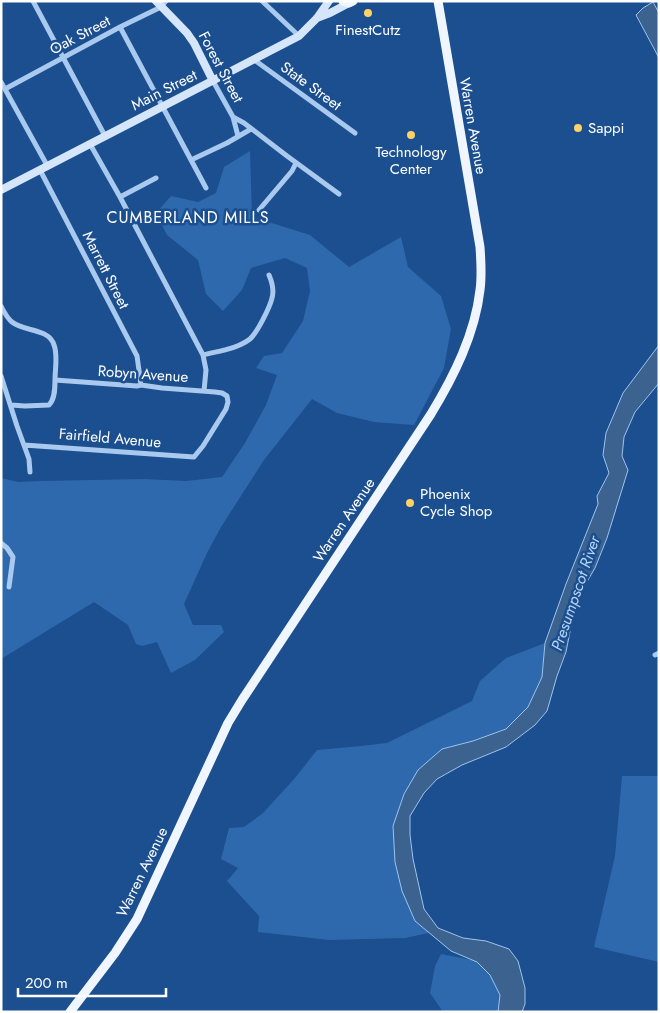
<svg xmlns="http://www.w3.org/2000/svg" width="660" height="1013" viewBox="0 0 660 1013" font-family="Jost,sans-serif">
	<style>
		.green { fill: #2e69ad }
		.water { fill: #3c6290; stroke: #9cc4f0 }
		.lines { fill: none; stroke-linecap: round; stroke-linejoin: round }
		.street { stroke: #a9c9ee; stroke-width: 5 }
		.secondary { stroke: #d6e6fa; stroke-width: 8 }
		.primary { stroke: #f0f6ff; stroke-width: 9 }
		.poi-dot { fill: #ffd166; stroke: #1b4f8f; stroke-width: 2 }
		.labels { text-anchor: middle; stroke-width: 5; stroke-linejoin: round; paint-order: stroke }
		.poi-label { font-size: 15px; fill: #fff; stroke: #1b4f8f }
		.street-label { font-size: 15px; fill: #fff; stroke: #1b4f8f }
		.neighbourhood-label { font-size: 16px; letter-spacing: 1px; fill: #fff; stroke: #1b4f8f }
		.water-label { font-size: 16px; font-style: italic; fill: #b5d3f5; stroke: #1b4f8f }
	</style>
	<rect width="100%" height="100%" fill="#1b4f8f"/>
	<!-- green -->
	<path class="green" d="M 250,151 L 252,217 L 310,235 L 349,267 L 401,237 L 408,267 L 441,296 L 451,329 L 444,368 L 414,425 L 374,422 L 337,413 L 312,399 L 264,460 L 221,527 L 207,553 L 184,604 L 193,625 L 221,625 L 224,632 L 195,660 L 171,673 L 157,642 L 142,646 L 136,644 L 128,625 L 94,602 L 1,659 L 1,478 L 18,482 L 41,481 L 144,479 L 186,481 L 222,477 L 245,443 L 266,405 L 277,375 L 256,368 L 264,356 L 282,353 L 303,321 L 310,291 L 307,268 L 285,258 L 251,268 L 242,290 L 223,311 L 206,294 L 198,260 L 167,235 L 156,213 L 171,196 L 198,202 L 216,193 L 224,167 Z
		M 545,643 L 542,677 L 528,707 L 506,729 L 473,741 L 442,749 L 404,794 L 415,921 L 429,933 L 405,938 L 329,940 L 258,932 L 259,916 L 227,881 L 238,868 L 221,859 L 229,828 L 244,827 L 263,813 L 295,778 L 317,750 L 361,746 L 387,743 L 472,701 L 480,681 L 506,658 Z
		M 622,776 L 659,776 L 659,962 L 594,947 L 615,856 Z
		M 441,954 L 477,961 L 490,975 L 500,995 L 498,1012 L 443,1012 L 430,993 L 435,966 Z"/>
	<!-- water -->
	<path class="water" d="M 653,2 L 659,13 L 659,58 L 636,15 L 643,8 Z
		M 659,345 L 659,383 L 635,412 L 624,437 L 622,456 L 628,470 L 607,538 L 595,568 L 581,592 L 574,611 L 566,652 L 557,676 L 547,711 L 535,725 L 506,747 L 462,765 L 437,779 L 424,793 L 410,816 L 410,835 L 413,859 L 424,909 L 438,928 L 463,938 L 486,941 L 509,949 L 518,961 L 525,988 L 525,1004 L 522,1012 L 498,1012 L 500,995 L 490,975 L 477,962 L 451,951 L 415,921 L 402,891 L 395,862 L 393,826 L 404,794 L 418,770 L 442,749 L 473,741 L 506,729 L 528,707 L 542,677 L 545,643 L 566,584 L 598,504 L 597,496 L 609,473 L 603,455 L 606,433 L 623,393 Z"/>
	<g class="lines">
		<!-- street -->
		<path class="street" d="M 33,1 L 105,136
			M 262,1 L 299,36
			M 120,27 L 206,188
			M 253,59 L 355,133
			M 213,81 L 233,117 L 244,123 L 287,156 L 339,194
			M 1,82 L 48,167
			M 5,89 L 120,27 L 161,7 L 166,1
			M 233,117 L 238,136
			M 90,144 L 120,197 L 203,355 L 206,370 L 204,391
			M 191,160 L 227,143 L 251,129
			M 40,170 L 137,356 L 141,385
			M 120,197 L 156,178
			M 259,210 L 292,171 L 296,163
			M 1,306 C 4,312 7,318 12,322 C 24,332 49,328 54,345 C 58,355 55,369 55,380 C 55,388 55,399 49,405 L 25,406 L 11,405
			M 203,355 C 218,351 237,349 250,339 C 257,333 270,307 272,298 C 274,291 272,282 269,275
			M 1,376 L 17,426 L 29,459 L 30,472
			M 24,445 L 194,457 L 203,446 L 226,409 L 228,402 L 227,396 L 222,393 L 215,392 L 162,388 L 141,385 L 137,386 L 55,380
			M 1,543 L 7,548 L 13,557 L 9,587
			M 655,655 L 659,653"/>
		<!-- secondary -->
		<path class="secondary" d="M 156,1 L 187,33 L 194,43 L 213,81
			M 317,18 L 330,13 L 349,3
			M 1,190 L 299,36 L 317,18 L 329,1"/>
		<!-- primary -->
		<path class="primary" d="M 343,1 L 349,3 L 353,1
			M 70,1012 L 115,953 L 137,919 L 228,723 L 242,700 L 431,414 C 454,376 475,334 480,290 C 482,276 481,261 480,247 L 438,1"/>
	</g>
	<!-- markers -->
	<g class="poi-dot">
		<circle cx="368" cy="13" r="5"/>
		<circle cx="578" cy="128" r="5"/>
		<circle cx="411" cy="135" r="5"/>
		<circle cx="410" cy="503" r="5"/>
	</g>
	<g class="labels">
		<!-- poi labels -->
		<g class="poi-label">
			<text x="368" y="35">FinestCutz</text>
			<text x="588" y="133" text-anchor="start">Sappi</text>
			<text x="411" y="157">Technology<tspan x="411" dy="17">Center</tspan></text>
			<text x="420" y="499" text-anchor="start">Phoenix<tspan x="420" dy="17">Cycle Shop</tspan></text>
		</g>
		<!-- street labels -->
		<g class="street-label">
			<text transform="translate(80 35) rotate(-28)" y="5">Oak Street</text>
			<text transform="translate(221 67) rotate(62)" y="5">Forest Street</text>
			<text transform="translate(311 86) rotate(36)" y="5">State Street</text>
			<text transform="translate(164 90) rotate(-27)" y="5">Main Street</text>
			<text transform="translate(473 126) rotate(80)" y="5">Warren Avenue</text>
			<text transform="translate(106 270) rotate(63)" y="5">Marrett Street</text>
			<text transform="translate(143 374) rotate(4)" y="5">Robyn Avenue</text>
			<text transform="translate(110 438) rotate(5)" y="5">Fairfield Avenue</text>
			<text transform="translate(344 520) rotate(-56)" y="5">Warren Avenue</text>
			<text transform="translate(142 872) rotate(-64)" y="5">Warren Avenue</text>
		</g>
		<!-- neighbourhood labels -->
		<g class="neighbourhood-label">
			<text x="188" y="223">CUMBERLAND MILLS</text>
		</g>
		<!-- water labels -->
		<g class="water-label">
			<text transform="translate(575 593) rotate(-71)" y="6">Presumpscot River</text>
		</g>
	</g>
	<!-- border -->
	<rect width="660" height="1013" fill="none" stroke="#ffffff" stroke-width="5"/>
	<!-- scale -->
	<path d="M18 988v8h148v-8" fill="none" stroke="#ffffff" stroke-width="2.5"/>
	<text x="25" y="988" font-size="15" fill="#ffffff" stroke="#1b4f8f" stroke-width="4" paint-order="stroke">200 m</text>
</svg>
